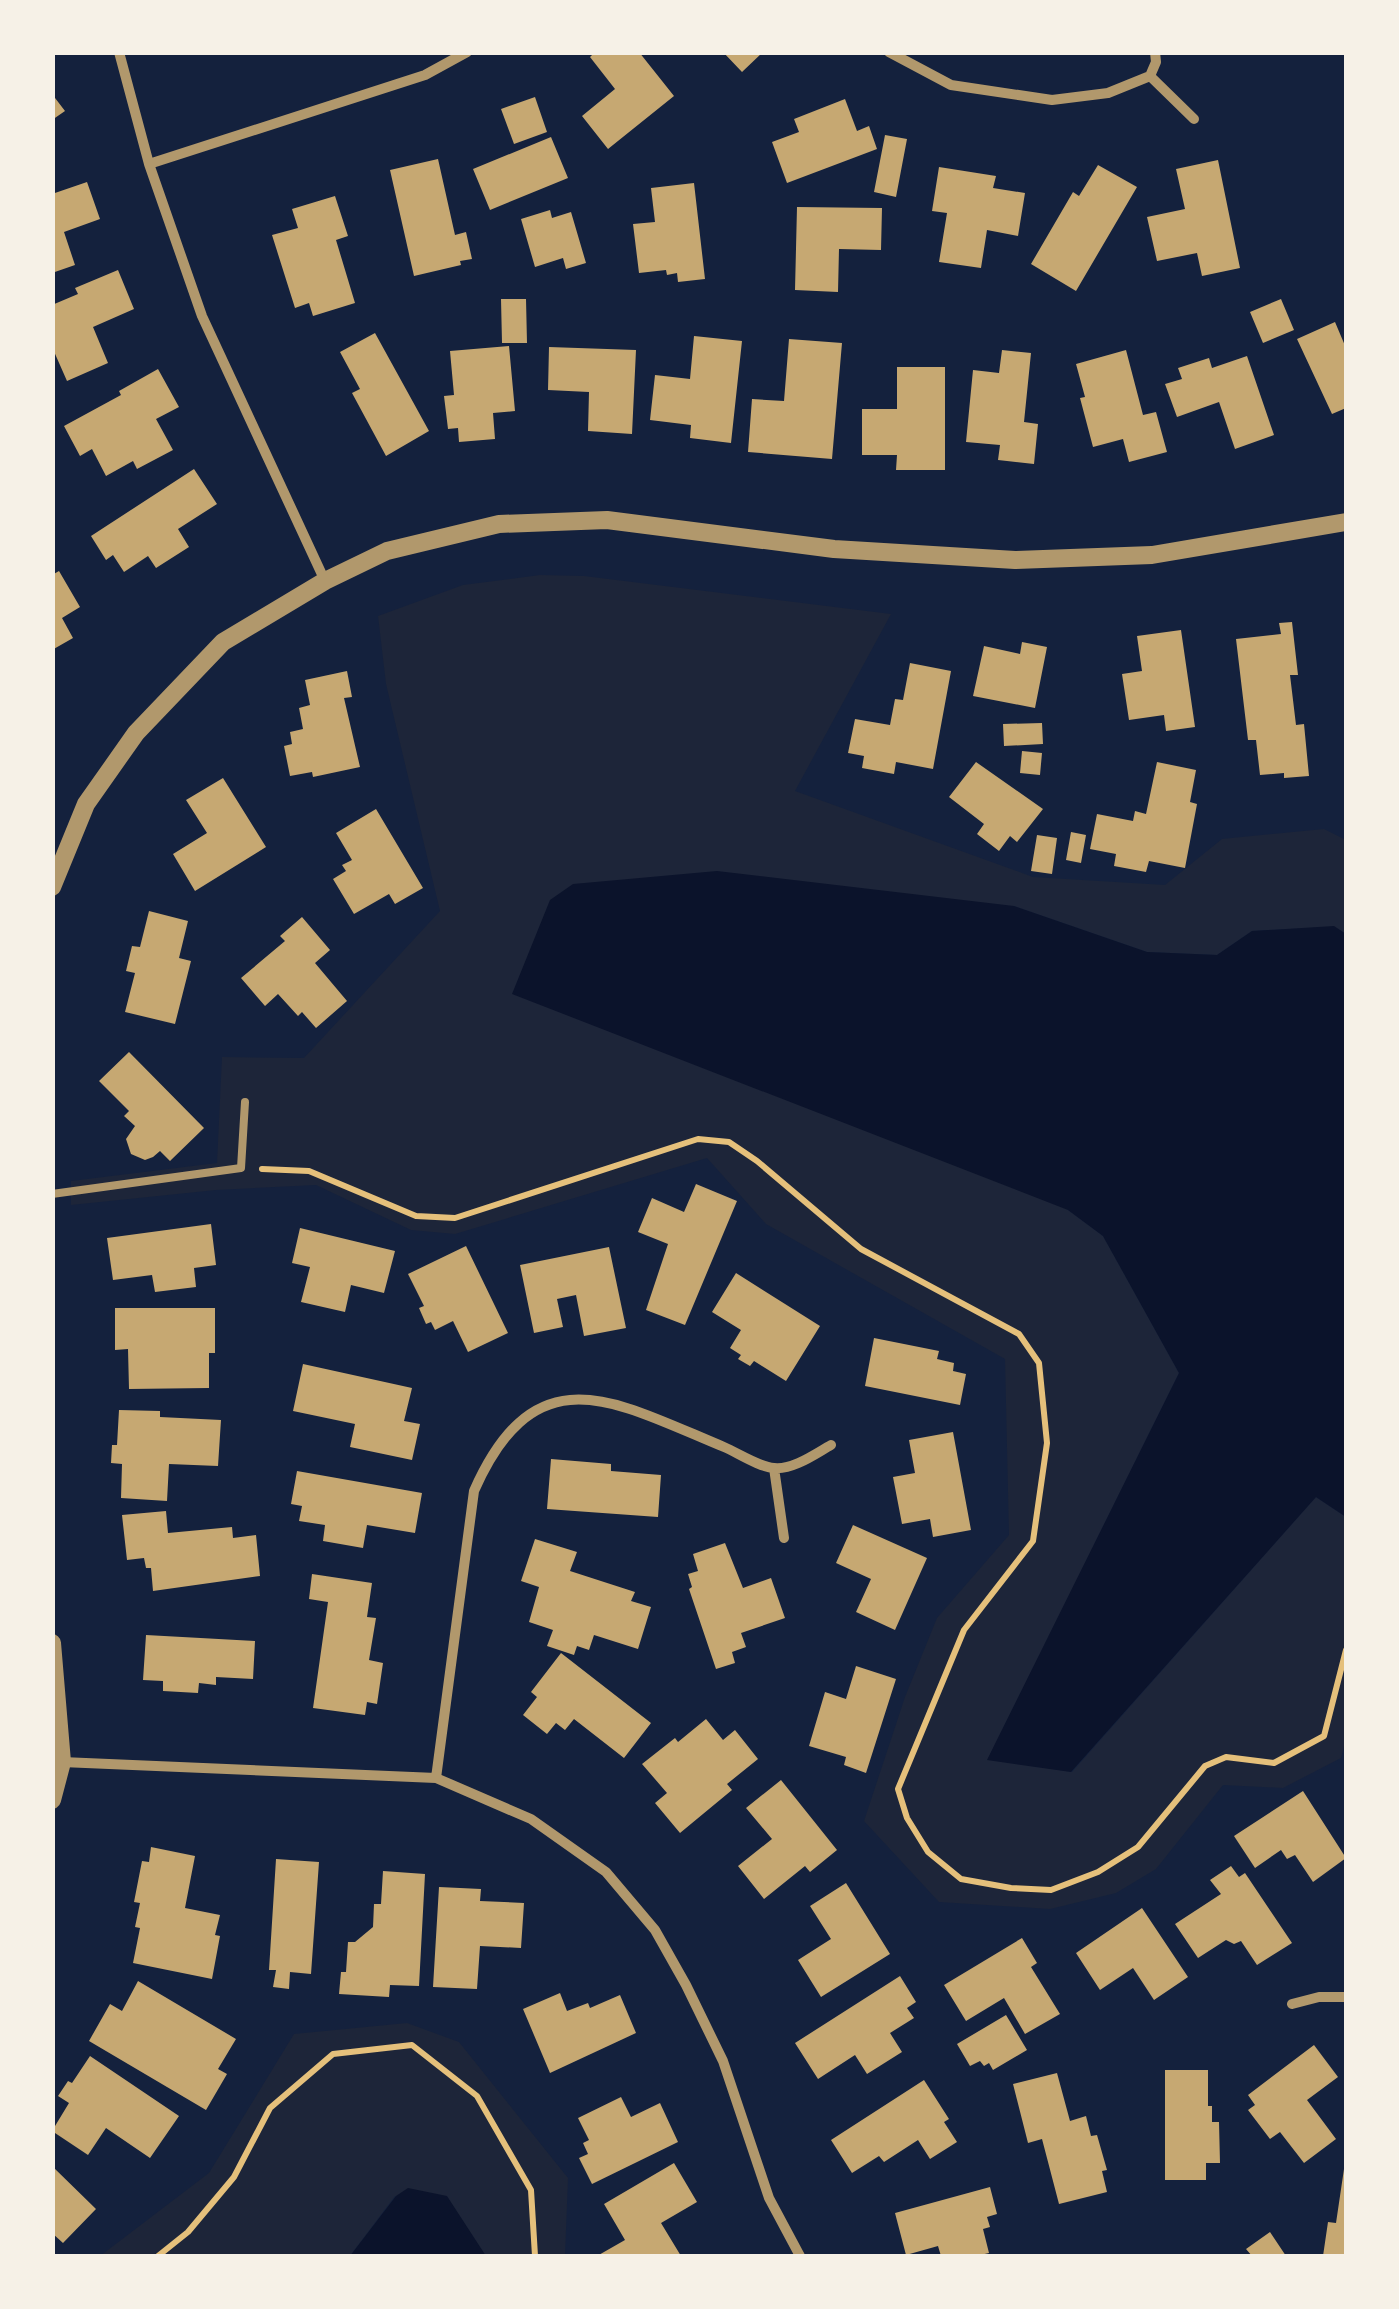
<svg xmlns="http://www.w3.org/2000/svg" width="1399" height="2309" viewBox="0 0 1399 2309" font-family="Mulish,sans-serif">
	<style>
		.green { fill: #1d2539 }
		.water { fill: #0b132b }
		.building { fill: #c6a872 }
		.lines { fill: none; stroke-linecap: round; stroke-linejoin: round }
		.path { stroke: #e5c07b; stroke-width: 6 }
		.service { stroke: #b1986c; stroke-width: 8 }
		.minor { stroke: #b1986c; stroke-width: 10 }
		.tertiary { stroke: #b1986c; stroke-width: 18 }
	</style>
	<rect width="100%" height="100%" fill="#14213d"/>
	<!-- green -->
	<path class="green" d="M 540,575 L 584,576 L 891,614 L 795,791 L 1033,877 L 1165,885 L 1222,839 L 1324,829 L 1346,840 L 1346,934 L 1333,927 L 1252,931 L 1217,955 L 1147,952 L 1014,906 L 1068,1210 L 1103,1236 L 1179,1373 L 988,1759 L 1072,1772 L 1316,1497 L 1346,1517 L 1346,1739 L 1341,1758 L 1283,1788 L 1223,1785 L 1156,1869 L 1116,1893 L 1050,1909 L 939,1902 L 864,1821 L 905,1697 L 937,1618 L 1009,1535 L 1005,1359 L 766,1224 L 707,1158 L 455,1234 L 411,1230 L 316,1185 L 216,1190 L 71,1205 L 71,1181 L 217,1163 L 222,1057 L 304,1058 L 440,911 L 386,684 L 378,616 L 463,585 Z
		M 407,2023 L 459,2042 L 568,2178 L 565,2256 L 486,2256 L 395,2196 L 350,2256 L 100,2256 L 209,2173 L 294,2034 Z"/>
	<!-- water -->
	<path class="water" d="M 717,871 L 1014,906 L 1147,952 L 1217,955 L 1252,931 L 1334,926 L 1346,934 L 1346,1517 L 1316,1497 L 1071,1772 L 987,1760 L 1179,1373 L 1103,1236 L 1068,1210 L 512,994 L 550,900 L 573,884 Z
		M 408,2188 L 447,2196 L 486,2256 L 350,2256 L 396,2196 Z"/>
	<!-- building -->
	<path class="building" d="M 595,52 L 639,52 L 674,96 L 608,149 L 582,116 L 615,89 L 590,57 Z
		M 723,52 L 763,52 L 742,72 Z
		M 52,94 L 65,111 L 52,120 Z
		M 535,97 L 547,132 L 514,144 L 501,109 Z
		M 845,99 L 857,131 L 869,126 L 877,149 L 787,183 L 772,142 L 799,132 L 794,119 Z
		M 885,135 L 907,139 L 896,197 L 874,192 Z
		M 551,137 L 568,178 L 490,210 L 473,169 Z
		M 438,159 L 455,235 L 466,232 L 472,259 L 460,261 L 461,265 L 414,276 L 390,170 Z
		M 1218,160 L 1240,268 L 1202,276 L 1197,253 L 1157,261 L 1147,217 L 1185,209 L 1176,169 Z
		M 1098,165 L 1137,187 L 1076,291 L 1031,264 L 1073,192 L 1079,196 Z
		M 939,167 L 996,176 L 993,188 L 1025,193 L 1018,236 L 987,230 L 981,268 L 939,262 L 947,213 L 932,211 Z
		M 87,182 L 100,219 L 64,232 L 75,265 L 52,273 L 52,194 Z
		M 694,183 L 705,279 L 678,282 L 677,273 L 667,275 L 666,270 L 639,273 L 633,224 L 655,222 L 651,188 Z
		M 335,196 L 348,236 L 336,240 L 355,303 L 313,316 L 309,303 L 295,308 L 272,235 L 298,228 L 292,209 Z
		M 797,207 L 882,208 L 881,250 L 839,249 L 838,292 L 795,290 Z
		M 550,210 L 552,218 L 571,212 L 586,263 L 566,269 L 563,258 L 535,267 L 521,219 Z
		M 118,270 L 134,309 L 93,327 L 108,363 L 67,381 L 52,347 L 52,305 L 78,294 L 75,288 Z
		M 501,299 L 526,299 L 527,343 L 502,343 Z
		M 1281,299 L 1294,330 L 1263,343 L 1250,312 Z
		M 1335,322 L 1346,348 L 1346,408 L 1332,414 L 1297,339 Z
		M 375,333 L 429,431 L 386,456 L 352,393 L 360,389 L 340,352 Z
		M 694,336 L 742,341 L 731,443 L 690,438 L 691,425 L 650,420 L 655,375 L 690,379 Z
		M 789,339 L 842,343 L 832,459 L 748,452 L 752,399 L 784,401 Z
		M 509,346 L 515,411 L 493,413 L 495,439 L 459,442 L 458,428 L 448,429 L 444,396 L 454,395 L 450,351 Z
		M 549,347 L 636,350 L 632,434 L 588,431 L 589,392 L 548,390 Z
		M 1002,350 L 1031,353 L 1024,422 L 1038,424 L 1034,464 L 998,460 L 1000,445 L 966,442 L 973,370 L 999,373 Z
		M 1126,350 L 1143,415 L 1156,412 L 1167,452 L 1129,462 L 1123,439 L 1093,447 L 1080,398 L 1085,397 L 1076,364 Z
		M 1247,356 L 1274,435 L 1235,449 L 1219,402 L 1177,417 L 1165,384 L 1182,379 L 1178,368 L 1209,358 L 1212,368 Z
		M 897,367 L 945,367 L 945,470 L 896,470 L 897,455 L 862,455 L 862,409 L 897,409 Z
		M 158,369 L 179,407 L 156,419 L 173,450 L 137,469 L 133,461 L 106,476 L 92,449 L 80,456 L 64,426 L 121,395 L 119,391 Z
		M 194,469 L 217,504 L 178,529 L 189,547 L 156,568 L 148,556 L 124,572 L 113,555 L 106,560 L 91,536 Z
		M 59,571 L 80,607 L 62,618 L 73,638 L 52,650 L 52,575 Z
		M 1292,622 L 1298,675 L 1290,675 L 1296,725 L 1304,724 L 1309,776 L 1284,778 L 1284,773 L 1260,775 L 1256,740 L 1248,740 L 1236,639 L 1281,634 L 1279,623 Z
		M 1181,630 L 1195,727 L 1166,731 L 1164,715 L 1129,720 L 1122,674 L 1142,671 L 1137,636 Z
		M 1022,642 L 1047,647 L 1035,708 L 973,696 L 984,646 L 1020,654 Z
		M 910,663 L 951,671 L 933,769 L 896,762 L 894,774 L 862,768 L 864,756 L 848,753 L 855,719 L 890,725 L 895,699 L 903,700 Z
		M 347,671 L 352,697 L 344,698 L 360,767 L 313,777 L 312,772 L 290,776 L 284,746 L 292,744 L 290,732 L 303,729 L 299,708 L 310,705 L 305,680 Z
		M 1042,723 L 1043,744 L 1004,746 L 1003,724 Z
		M 1022,751 L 1042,753 L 1040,775 L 1020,773 Z
		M 976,762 L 1043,809 L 1017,842 L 1010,836 L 999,851 L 977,834 L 984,824 L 949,797 Z
		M 1157,762 L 1196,770 L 1190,802 L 1197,804 L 1185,868 L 1149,861 L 1146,872 L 1114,866 L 1116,854 L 1090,849 L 1097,814 L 1133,821 L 1135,811 L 1146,814 Z
		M 223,778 L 266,847 L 195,891 L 173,854 L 207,833 L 186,800 Z
		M 376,809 L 423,888 L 395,904 L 389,894 L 354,914 L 333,879 L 346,871 L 342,865 L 352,860 L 336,833 Z
		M 1071,832 L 1086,835 L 1081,863 L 1066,860 Z
		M 1037,835 L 1057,838 L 1052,874 L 1031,871 Z
		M 149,911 L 188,921 L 179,958 L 191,961 L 175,1024 L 125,1012 L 135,973 L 126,971 L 132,946 L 140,947 Z
		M 302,917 L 330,950 L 315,963 L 347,1001 L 316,1028 L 302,1012 L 298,1016 L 278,994 L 265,1006 L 241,978 L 285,941 L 280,936 Z
		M 129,1052 L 204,1128 L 170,1161 L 160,1151 L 153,1157 L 145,1160 L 131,1154 L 126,1139 L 135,1126 L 124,1116 L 129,1111 L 99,1081 Z
		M 696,1184 L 737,1201 L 685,1325 L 646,1310 L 668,1244 L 638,1232 L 652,1198 L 684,1212 Z
		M 211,1224 L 216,1265 L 194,1268 L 196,1287 L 155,1292 L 152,1275 L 113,1280 L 107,1238 Z
		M 300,1228 L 395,1251 L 384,1293 L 351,1285 L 345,1312 L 301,1302 L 310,1267 L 292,1263 Z
		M 466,1246 L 508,1333 L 468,1352 L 453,1321 L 435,1330 L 431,1322 L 426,1324 L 419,1308 L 424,1306 L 408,1274 Z
		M 609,1247 L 626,1328 L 584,1336 L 576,1295 L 557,1299 L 563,1327 L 534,1333 L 520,1265 Z
		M 736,1273 L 820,1326 L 786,1381 L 754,1361 L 750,1366 L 738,1359 L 741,1355 L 730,1348 L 741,1330 L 712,1312 Z
		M 115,1308 L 215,1308 L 215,1353 L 209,1353 L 209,1388 L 129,1389 L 128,1349 L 115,1350 Z
		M 874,1338 L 939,1351 L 937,1359 L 954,1363 L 953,1371 L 966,1374 L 960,1405 L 865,1386 Z
		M 303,1364 L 412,1388 L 404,1421 L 420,1424 L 412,1460 L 350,1447 L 355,1424 L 293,1411 Z
		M 119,1410 L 160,1411 L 160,1417 L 221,1420 L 218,1466 L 169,1464 L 167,1501 L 121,1498 L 122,1464 L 111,1463 L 112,1445 L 117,1445 Z
		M 953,1432 L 971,1530 L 933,1537 L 930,1519 L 902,1524 L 893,1477 L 915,1473 L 909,1440 Z
		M 551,1459 L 611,1464 L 611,1471 L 661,1475 L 658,1517 L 547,1509 Z
		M 297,1471 L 422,1493 L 415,1533 L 367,1525 L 363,1548 L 323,1541 L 325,1525 L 299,1521 L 302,1506 L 291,1504 Z
		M 166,1511 L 168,1533 L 232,1527 L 233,1538 L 256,1535 L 260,1576 L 153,1591 L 151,1568 L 146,1568 L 144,1558 L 127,1560 L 122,1515 Z
		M 853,1525 L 927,1558 L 895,1630 L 856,1612 L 871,1579 L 836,1563 Z
		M 535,1539 L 577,1552 L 570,1571 L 635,1592 L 631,1601 L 651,1607 L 638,1649 L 594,1635 L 589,1650 L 577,1646 L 574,1655 L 547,1646 L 553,1630 L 529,1622 L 539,1587 L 521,1581 Z
		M 725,1543 L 743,1588 L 771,1578 L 785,1618 L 741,1633 L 746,1647 L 732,1652 L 735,1663 L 716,1669 L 689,1589 L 692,1587 L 688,1574 L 698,1571 L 693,1554 Z
		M 312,1574 L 372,1583 L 367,1617 L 376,1618 L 369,1660 L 383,1663 L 377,1704 L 367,1702 L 365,1715 L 313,1708 L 328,1602 L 309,1599 Z
		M 146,1635 L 255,1641 L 253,1679 L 216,1677 L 216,1685 L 199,1683 L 198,1693 L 163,1691 L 163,1681 L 143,1680 Z
		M 561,1653 L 651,1723 L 624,1758 L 574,1719 L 565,1730 L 556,1723 L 547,1734 L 523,1715 L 537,1697 L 531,1692 Z
		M 856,1666 L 896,1679 L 866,1773 L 844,1765 L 846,1757 L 809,1746 L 825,1692 L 846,1699 Z
		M 706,1719 L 723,1740 L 735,1730 L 758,1759 L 727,1784 L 732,1790 L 680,1833 L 655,1803 L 667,1793 L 642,1764 L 675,1738 L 678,1742 Z
		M 781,1780 L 837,1850 L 810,1872 L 805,1866 L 764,1899 L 738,1866 L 772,1839 L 746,1808 Z
		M 1303,1791 L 1346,1858 L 1313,1882 L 1295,1855 L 1287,1859 L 1281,1850 L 1255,1868 L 1234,1836 Z
		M 151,1847 L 195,1856 L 185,1908 L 220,1915 L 215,1935 L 220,1936 L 212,1979 L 133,1963 L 140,1928 L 135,1927 L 140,1903 L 134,1902 L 142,1861 L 149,1862 Z
		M 276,1859 L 319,1862 L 311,1974 L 290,1972 L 289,1989 L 273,1987 L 276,1970 L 269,1970 Z
		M 1231,1866 L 1239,1877 L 1245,1873 L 1292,1943 L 1257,1965 L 1241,1941 L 1234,1944 L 1226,1940 L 1198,1958 L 1175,1924 L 1221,1894 L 1210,1880 Z
		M 383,1871 L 425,1874 L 419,1986 L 390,1985 L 389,1997 L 339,1994 L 341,1972 L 346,1972 L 348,1942 L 355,1942 L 373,1927 L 374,1904 L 381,1904 Z
		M 846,1883 L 890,1954 L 821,1997 L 798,1960 L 831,1939 L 810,1906 Z
		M 439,1887 L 481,1889 L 480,1901 L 524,1903 L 521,1948 L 480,1946 L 477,1989 L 433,1987 Z
		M 1142,1908 L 1188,1977 L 1154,2000 L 1133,1968 L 1100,1990 L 1076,1953 Z
		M 1022,1938 L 1037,1963 L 1031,1967 L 1060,2014 L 1025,2034 L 1004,1998 L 966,2021 L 944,1985 Z
		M 900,1976 L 916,2002 L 907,2008 L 914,2018 L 890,2033 L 902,2052 L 867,2074 L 855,2055 L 818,2079 L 795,2043 Z
		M 138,1981 L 236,2039 L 218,2069 L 227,2074 L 206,2110 L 89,2041 L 110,2004 L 122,2011 Z
		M 560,1993 L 567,2011 L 588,2003 L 590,2008 L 620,1995 L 636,2033 L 550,2073 L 523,2009 Z
		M 1006,2015 L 1027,2050 L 993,2070 L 989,2063 L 984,2066 L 980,2061 L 970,2066 L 957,2044 Z
		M 1314,2045 L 1338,2077 L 1307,2100 L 1336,2139 L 1304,2163 L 1280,2132 L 1270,2139 L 1248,2110 L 1255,2105 L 1248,2095 Z
		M 90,2056 L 179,2116 L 150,2158 L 106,2128 L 88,2155 L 52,2131 L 69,2103 L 58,2096 L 68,2081 L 72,2083 Z
		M 1165,2070 L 1208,2070 L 1208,2106 L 1212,2106 L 1212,2122 L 1219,2122 L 1220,2163 L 1206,2163 L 1206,2180 L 1165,2180 Z
		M 1057,2073 L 1070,2121 L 1086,2116 L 1091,2136 L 1097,2135 L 1107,2170 L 1102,2171 L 1107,2192 L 1059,2204 L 1042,2139 L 1028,2143 L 1013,2084 Z
		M 924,2080 L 949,2119 L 944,2122 L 957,2142 L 930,2159 L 918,2140 L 884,2162 L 879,2156 L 852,2173 L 831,2140 Z
		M 621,2097 L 631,2117 L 660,2103 L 678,2142 L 592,2184 L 579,2158 L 588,2154 L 583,2143 L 589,2140 L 578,2118 Z
		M 674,2163 L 697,2202 L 661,2223 L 681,2256 L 597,2256 L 625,2240 L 604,2204 Z
		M 52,2166 L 96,2209 L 63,2243 L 52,2233 Z
		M 1344,2169 L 1346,2256 L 1323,2256 L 1328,2222 L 1336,2223 Z
		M 990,2187 L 997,2214 L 987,2217 L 990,2227 L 983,2229 L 989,2253 L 976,2256 L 941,2256 L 938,2246 L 906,2255 L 895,2213 Z
		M 1270,2232 L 1286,2256 L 1252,2256 L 1246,2249 Z"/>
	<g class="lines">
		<!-- path -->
		<path class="path" d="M 262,1169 L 309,1171 L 416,1216 L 455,1218 L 698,1139 L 729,1142 L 757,1161 L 861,1249 L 1019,1334 L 1039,1363 L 1047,1443 L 1033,1541 L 964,1630 L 898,1789 L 907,1818 L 928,1852 L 961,1879 L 1011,1888 L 1051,1890 L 1098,1872 L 1138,1847 L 1205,1766 L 1226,1757 L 1274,1763 L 1324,1736 L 1346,1650
			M 158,2256 L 188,2232 L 234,2177 L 270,2108 L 333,2054 L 412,2045 L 477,2096 L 531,2190 L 535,2256"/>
		<!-- service -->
		<path class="service" d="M 52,1194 L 241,1168 L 245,1102"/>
		<!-- minor -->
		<path class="minor" d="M 119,52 L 149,164 L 202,316 L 325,581
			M 889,52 L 951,85 L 1052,100 L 1108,93 L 1150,76 L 1156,62 L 1155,52
			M 1150,76 L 1194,119
			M 149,164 L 425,75 L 467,52
			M 774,1468 L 784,1538
			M 62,1762 L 436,1778 L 531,1819 L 606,1872 L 655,1930 L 686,1985 L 723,2061 L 769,2198 L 800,2256
			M 436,1778 L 474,1491 C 536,1351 615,1402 724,1447 C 738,1453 759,1467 774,1468 C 793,1470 815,1454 831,1445
			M 1292,2004 L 1319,1997 L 1346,1997"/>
		<!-- tertiary -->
		<path class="tertiary" d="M 52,887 L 86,804 L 136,733 L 223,642 L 325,581 L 387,551 L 499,524 L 607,520 L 834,549 L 1015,560 L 1152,555 L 1346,522
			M 52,1643 L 62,1762 L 52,1800"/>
	</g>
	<!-- border -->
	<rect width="1399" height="2309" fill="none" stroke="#f6f1e7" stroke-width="110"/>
</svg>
